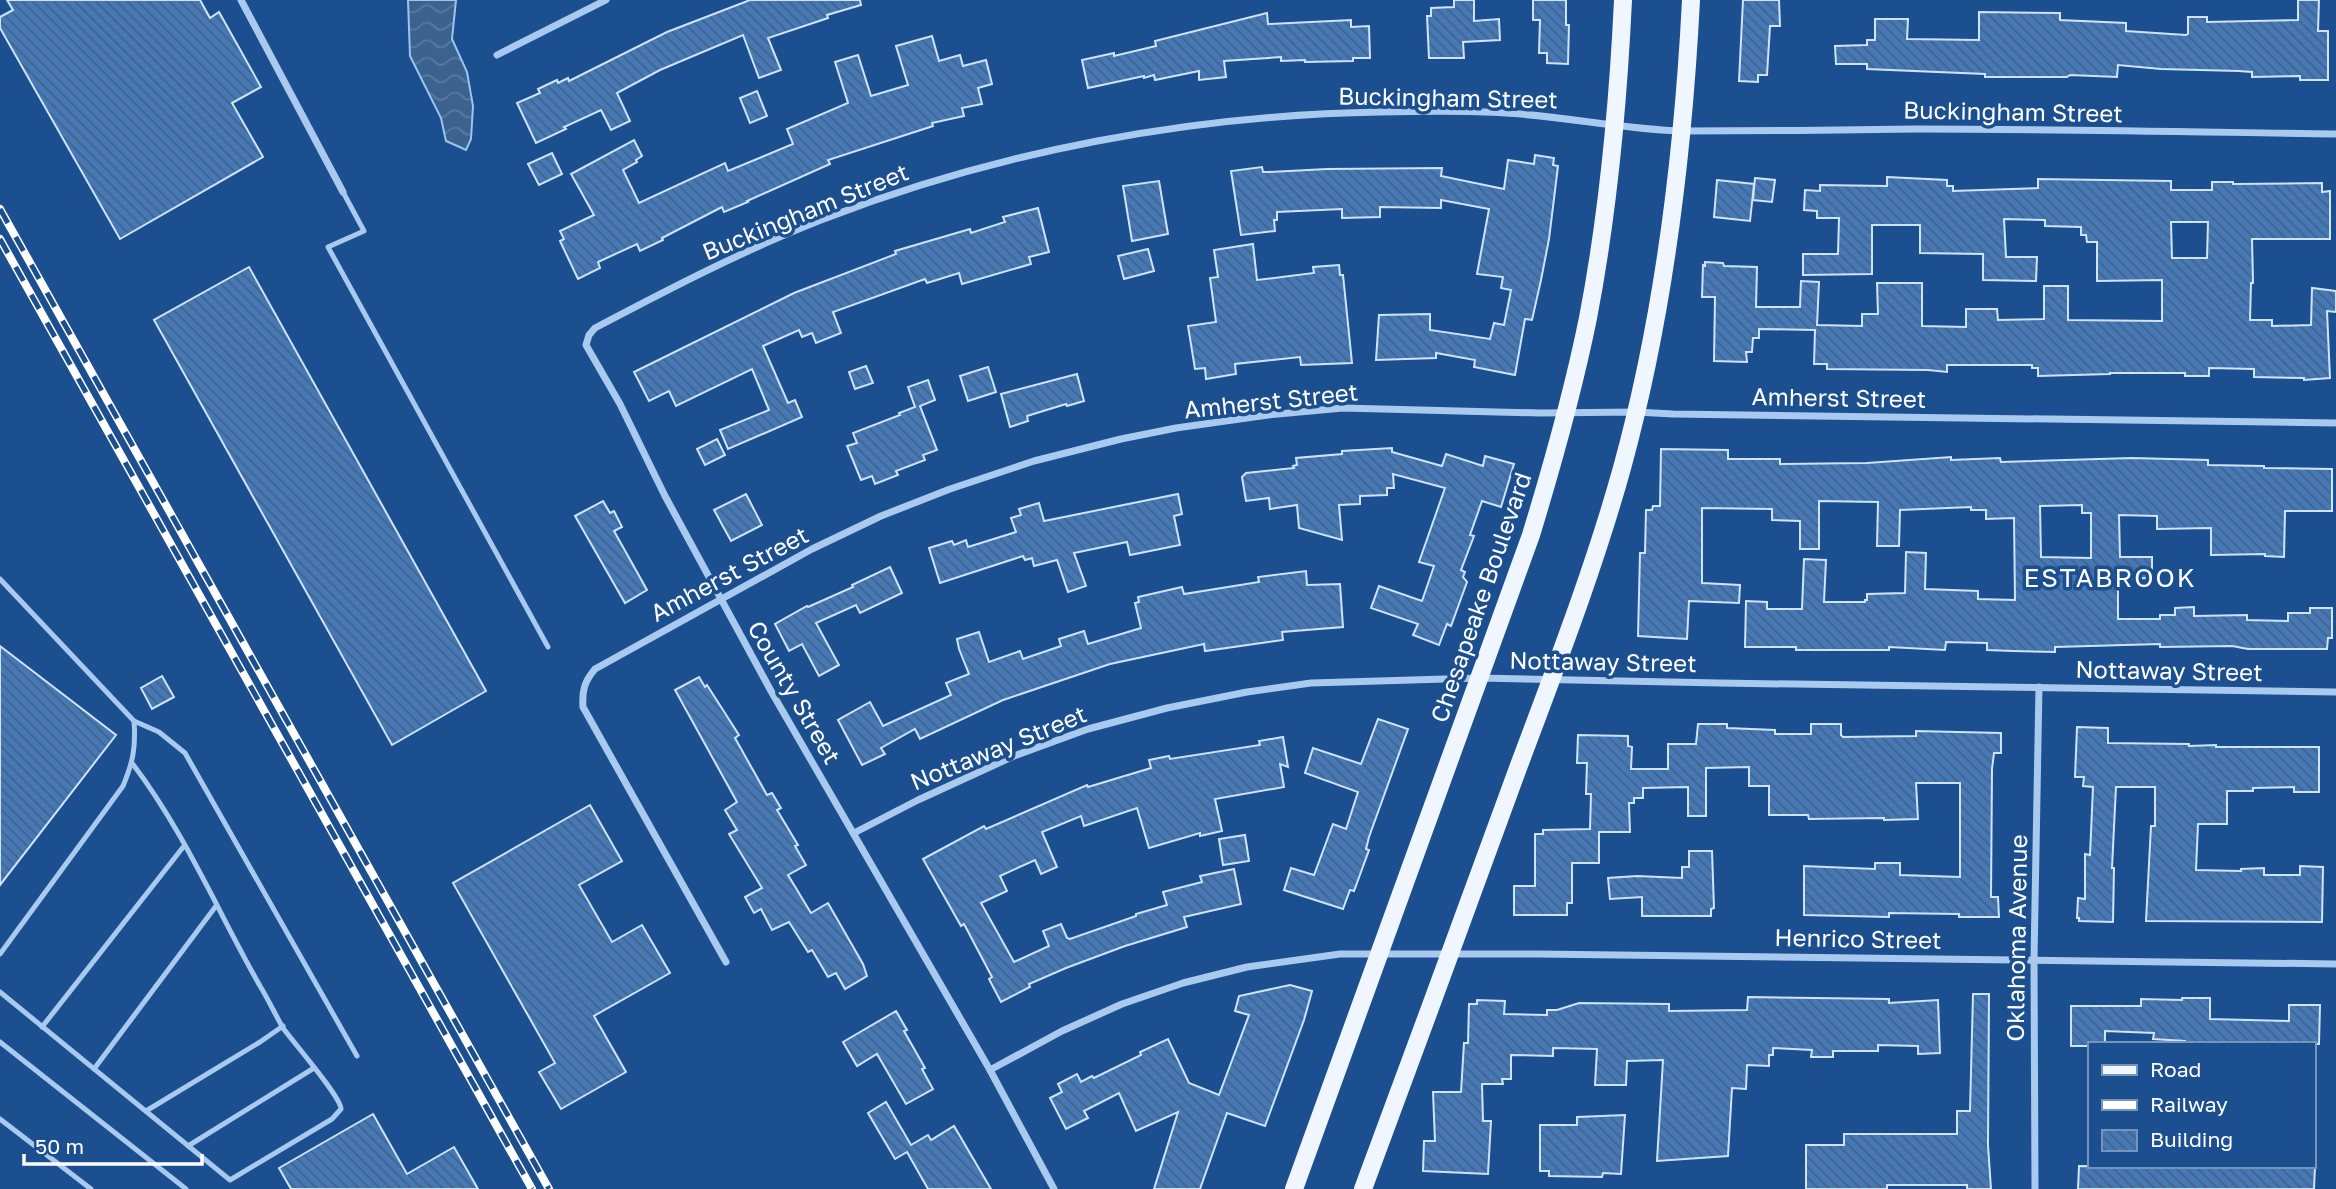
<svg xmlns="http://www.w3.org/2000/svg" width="2336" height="1189" viewBox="0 0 2336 1189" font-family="'Golos Text',sans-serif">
	<defs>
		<pattern id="water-waves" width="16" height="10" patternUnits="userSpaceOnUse" patternTransform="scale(1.75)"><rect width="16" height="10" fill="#3c6290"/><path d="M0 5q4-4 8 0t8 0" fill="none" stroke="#597aa1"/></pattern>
		<pattern id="building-back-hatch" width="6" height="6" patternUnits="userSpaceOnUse" patternTransform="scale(1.75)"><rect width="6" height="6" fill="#4478b7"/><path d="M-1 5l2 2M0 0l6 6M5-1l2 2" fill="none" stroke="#486282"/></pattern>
	</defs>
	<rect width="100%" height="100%" fill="#1b4f8f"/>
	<polygon fill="url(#water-waves)" stroke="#9cc4f0" stroke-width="2" points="408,0 456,0 452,39 467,72 473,106 471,139 466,150 446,141 441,118 410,56"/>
	<g fill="url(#building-back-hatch)" stroke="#cfe3fa" stroke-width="2" fill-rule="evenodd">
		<polygon points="7,0 200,0 210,18 219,12 261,87 232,103 263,157 120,239 0,28 0,17 13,10"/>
		<polygon points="750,0 860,0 861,5 827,15 828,18 768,38 781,70 759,78 743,35 660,70 617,93 630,121 611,130 601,110 564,127 566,129 536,143 517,103 540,93 538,89 557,80 558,83 568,78 569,81 667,32"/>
		<polygon points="1454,0 1474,0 1474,21 1499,19 1500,40 1463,42 1464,58 1429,58 1427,16 1431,16 1431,8 1454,7"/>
		<polygon points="1533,0 1566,0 1566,25 1569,25 1568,64 1547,63 1547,53 1539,53 1540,20 1533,20"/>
		<polygon points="1743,0 1779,0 1780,26 1770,26 1767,75 1758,75 1758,82 1739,81"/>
		<polygon points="2298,0 2319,0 2318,31 2328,31 2328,80 2300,80 2300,76 2252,77 2252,72 2239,71 2161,69 2118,65 2117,77 2070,75 2067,77 1985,77 1985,74 1867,69 1867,64 1836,64 1835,46 1867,45 1867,40 1875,40 1875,19 1908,19 1907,39 1979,40 1979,12 2060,13 2060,20 2126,23 2126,31 2186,35 2188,34 2188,17 2207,17 2207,22 2298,20"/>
		<polygon points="1267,13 1268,24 1351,20 1351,27 1369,26 1370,58 1353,58 1353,61 1305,62 1305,60 1281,61 1281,57 1224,61 1226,77 1199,80 1199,71 1155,80 1154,75 1144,78 1144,76 1088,88 1082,60 1114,53 1114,56 1156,46 1155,41"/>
		<polygon points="932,36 939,61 960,55 963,66 986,60 992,84 978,88 982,104 962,108 964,116 932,123 933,126 828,160 830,164 747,201 748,202 724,212 722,207 662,238 663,240 640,251 637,244 598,262 600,268 578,279 560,241 564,239 560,231 594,215 571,174 634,140 642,156 636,160 637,162 623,170 639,203 725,163 728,171 793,144 787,129 848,103 835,62 858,55 871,96 908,85 896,46"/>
		<polygon points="757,91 767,116 750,123 740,98"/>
		<polygon points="552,153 562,174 539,185 528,164"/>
		<polygon points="1535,155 1554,158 1553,165 1558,166 1549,239 1541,280 1532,320 1525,319 1515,375 1474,367 1475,360 1436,353 1436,358 1376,360 1379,315 1430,314 1430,330 1490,339 1494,323 1504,325 1511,290 1501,288 1503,277 1477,274 1489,209 1441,200 1441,208 1380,207 1380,217 1342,218 1342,209 1277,212 1277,220 1274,220 1275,231 1241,235 1231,171 1262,167 1263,172 1268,172 1327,169 1442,168 1441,176 1504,189 1508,160 1534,164"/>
		<path d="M1887,177L1947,180V186H1953V191L2038,188V179L2171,181V190H2212V182H2233V184L2322,183V192L2330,191V239H2252L2253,283H2251L2250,320H2272V326L2311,325L2312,288L2336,291V312L2327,311L2330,378L2304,380V378L2254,377V369L2209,368V376H2185V373H2110V374L2038,376V368H2032V365H1947V372L1928,370L1827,369V364H1814L1815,330L1759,329V338H1753L1752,352H1746L1747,362L1714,361L1715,297H1702L1703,265L1705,266V262L1723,263L1724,266L1757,267L1756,307H1800L1801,281L1819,282L1817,325L1862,326V314H1878L1877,283H1922V326L1966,327V309H1997L1998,320L2044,319V286H2068V320L2162,321V280L2097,281V242H2087L2086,235H2081V227L2045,226V220L2004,219L2006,257H2037L2036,281L1983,280V254L1920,253V225H1872V274L1803,275V254H1838L1839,218H1817V211L1804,210L1805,190L1820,191V185L1887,186ZM2171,222H2208L2207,258H2172Z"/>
		<polygon points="1755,178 1775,180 1772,202 1753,200"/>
		<polygon points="1717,180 1754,184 1750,221 1714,217"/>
		<polygon points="1159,181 1168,234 1132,241 1123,186"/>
		<polygon points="1038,208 1049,252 1029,257 1031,264 962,284 959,273 927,283 925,279 833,312 841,333 816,343 812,333 802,337 799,330 763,346 788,403 795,400 802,417 728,449 720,430 769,410 752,369 676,406 669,391 649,401 634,372 794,293 896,254 895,251 970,229 971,233 1005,222 1003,217"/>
		<polygon points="1253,244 1257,280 1314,273 1313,267 1339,265 1340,275 1343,275 1352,363 1301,365 1300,357 1235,364 1236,374 1206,379 1205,368 1195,369 1188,326 1216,322 1210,278 1218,277 1214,250"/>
		<polygon points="1148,249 1154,271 1124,279 1118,256"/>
		<polygon points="249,267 486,691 392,745 154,320"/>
		<polygon points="866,366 873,383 855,389 849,372"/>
		<polygon points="988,367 996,392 968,401 960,376"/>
		<polygon points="1077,374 1084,401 1067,406 1066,404 1027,416 1028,421 1010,427 1001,394"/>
		<polygon points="928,380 935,400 920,406 937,450 923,455 925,460 896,471 898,475 875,484 872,476 861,480 847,446 857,443 853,433 900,415 899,413 915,407 908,387"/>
		<polygon points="717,439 725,455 705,465 697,449"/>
		<polygon points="1392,448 1392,452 1442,466 1446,454 1483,466 1485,456 1514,464 1501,507 1482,501 1470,535 1474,536 1461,570 1465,572 1463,577 1467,582 1451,626 1447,624 1439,645 1413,635 1418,624 1371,608 1379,586 1422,601 1434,566 1419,562 1445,488 1393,474 1394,488 1387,488 1387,495 1360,496 1360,504 1339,505 1342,540 1299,528 1297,505 1270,509 1269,498 1246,501 1242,477 1246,473 1294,468 1293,466 1297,465 1296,458 1342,454 1342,451"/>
		<path d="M1661,449L1728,450V459H1780V464L1867,463L1951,457V460L2000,458L2001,462L2132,458L2208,460V465L2264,466V468L2332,469V511H2285L2284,557L2265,556V554L2211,555V528L2157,529V516L2119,515L2120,557H2152V578L2118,579V619H2160V615H2175V608L2194,607V616L2247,615V620L2288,621V613H2310V608H2332V638H2328L2327,649H2248L2232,646L2160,647V644L2055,647V652L2013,651L1987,650V643L1946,642L1945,650L1889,647V650H1796V647H1745L1746,601L1767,602V609H1802L1804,559L1826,560L1824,602H1865V600H1867V594L1905,593L1906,552L1926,553L1925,589L1978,591V599L2015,600L2014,518L1986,519V510H1971V507L1900,510L1899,546H1877L1878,502L1819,501V549H1800V521L1772,520V509L1702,508V583L1740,585L1739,603L1689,601L1687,639L1638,636L1640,553H1645L1646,510H1652L1653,506H1660ZM2082,505V513H2091V558L2041,557L2040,506Z"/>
		<polygon points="746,494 762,525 731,541 714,510"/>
		<polygon points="1178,494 1182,514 1174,516 1180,545 1130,555 1127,542 1074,553 1086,586 1068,592 1057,560 1034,566 1032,558 1025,560 1023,556 940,583 929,548 952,541 954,545 966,540 968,547 1016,532 1011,518 1021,515 1019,509 1039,503 1044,521"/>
		<polygon points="603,501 610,513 614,511 622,527 614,531 647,590 625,603 575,516"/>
		<polygon points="890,567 902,593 860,613 856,605 816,623 839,665 819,676 802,644 789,651 775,624 807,606 808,607 853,587 852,585"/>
		<polygon points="1306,571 1307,585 1340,584 1343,627 1282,632 1283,640 1205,651 1204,644 1110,664 1003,700 920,739 915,729 881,748 885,754 862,765 838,720 870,702 883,726 951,695 946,683 969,674 959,649 957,639 979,632 989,662 1020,651 1023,659 1061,646 1059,639 1084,631 1088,644 1141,628 1135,603 1139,602 1138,597 1182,587 1184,594 1259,582 1258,577"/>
		<polygon points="0,646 116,735 0,885"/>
		<polygon points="162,676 174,697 152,709 141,688"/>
		<polygon points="699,677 705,687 707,685 739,735 735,738 767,795 772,793 781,808 777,810 798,845 795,846 806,865 788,875 811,913 828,903 863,964 867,976 845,989 836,973 828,977 812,950 808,952 789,922 772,930 761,909 754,913 745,897 762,888 729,834 737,830 725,810 737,802 675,690"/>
		<polygon points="1378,719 1408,729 1369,837 1366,849 1369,850 1354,891 1350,890 1343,909 1284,890 1291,868 1314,875 1333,824 1346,829 1358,792 1305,773 1313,748 1361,764"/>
		<polygon points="1698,724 1727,724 1727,728 1775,730 1775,734 1811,734 1811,724 1841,724 1841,735 1843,737 1916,736 1916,731 2001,733 2001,753 1994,753 1992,769 1991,897 1998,897 1999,917 1959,917 1959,914 1889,913 1889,917 1804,915 1804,866 1875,869 1875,863 1900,863 1900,875 1960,877 1960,783 1916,783 1918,819 1884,820 1884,818 1809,819 1808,815 1769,815 1769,786 1749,786 1749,767 1706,768 1706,816 1688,816 1688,787 1643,788 1643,798 1634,798 1634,803 1629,803 1630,832 1599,832 1599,863 1572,863 1572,903 1567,903 1567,915 1514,915 1514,886 1535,886 1535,834 1543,834 1543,830 1590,829 1591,794 1586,794 1587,763 1577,763 1578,735 1628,736 1628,746 1632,747 1631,769 1668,769 1668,744 1696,744"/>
		<polygon points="2077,727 2108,728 2108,743 2189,744 2189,746 2216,745 2216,747 2319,747 2319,792 2294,792 2294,787 2253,788 2253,791 2227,791 2227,824 2198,824 2196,870 2241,871 2241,869 2264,868 2264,875 2300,875 2300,866 2323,867 2322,922 2146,921 2151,826 2155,826 2155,787 2116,787 2112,868 2114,868 2113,922 2079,921 2079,918 2077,918 2078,898 2085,899 2085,854 2090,855 2093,787 2083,786 2084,777 2075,777"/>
		<polygon points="1283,737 1288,767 1280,764 1284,787 1215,799 1222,831 1200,836 1200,833 1149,848 1137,808 1084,826 1081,816 1042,832 1057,867 1041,874 1035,860 1000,876 1007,891 981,903 1014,962 1049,946 1043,931 1061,924 1067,938 1070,939 1136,916 1136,914 1167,905 1163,892 1202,882 1200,876 1234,869 1241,904 1184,917 1187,927 1125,946 1066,968 1029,984 1030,987 1001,1002 989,979 992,977 964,924 961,926 923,859 984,826 986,829 1087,785 1088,787 1151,768 1149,760 1169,756 1170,759 1260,745 1259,741"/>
		<polygon points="590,805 622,861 579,885 612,942 642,925 670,973 594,1016 626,1072 561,1109 539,1072 555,1063 453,883"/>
		<polygon points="1245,835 1249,861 1223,865 1219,839"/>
		<polygon points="1689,851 1712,851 1714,908 1711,909 1711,916 1642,916 1642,897 1610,899 1608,878 1637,876 1682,878 1682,867 1689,867"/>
		<polygon points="1290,985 1312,991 1304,1020 1265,1126 1227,1113 1200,1189 1154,1189 1178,1112 1136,1131 1119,1093 1084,1111 1088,1118 1066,1129 1050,1098 1062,1092 1058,1084 1077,1074 1081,1082 1092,1076 1094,1078 1141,1055 1140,1052 1168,1039 1189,1083 1219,1095 1249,1015 1235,1011 1239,996"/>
		<polygon points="1973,994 1989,994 1988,1145 1991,1189 1967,1189 1967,1185 1887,1185 1887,1189 1806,1189 1806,1145 1844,1145 1844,1134 1957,1134 1957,1111 1970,1111"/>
		<polygon points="1748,997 1889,999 1889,1003 1938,1000 1940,1053 1918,1054 1918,1046 1878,1045 1878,1051 1833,1051 1833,1057 1811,1057 1812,1050 1773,1048 1773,1055 1769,1055 1769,1066 1747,1065 1746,1089 1732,1088 1728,1156 1657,1161 1663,1060 1627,1061 1626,1085 1595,1085 1597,1049 1553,1048 1553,1056 1511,1055 1511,1079 1502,1079 1503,1084 1482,1084 1483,1121 1491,1121 1488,1174 1423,1171 1424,1141 1435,1141 1433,1092 1461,1092 1464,1043 1468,1043 1469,1004 1477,1004 1477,1000 1505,1001 1504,1014 1547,1015 1547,1010 1557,1010 1579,1003 1669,1004 1669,1011 1747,1010"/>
		<polygon points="2182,998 2210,998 2210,1019 2289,1021 2289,1005 2320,1005 2319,1044 2185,1044 2185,1041 2153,1039 2154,1033 2105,1031 2105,1044 2089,1044 2089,1046 2071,1046 2071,1006 2141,1006 2141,999 2182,1000"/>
		<polygon points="896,1011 907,1030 904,1031 925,1068 922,1069 933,1089 906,1104 877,1054 857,1066 843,1042"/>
		<polygon points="886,1102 911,1145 928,1135 931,1140 954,1126 991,1189 928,1189 907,1152 895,1159 868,1113"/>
		<polygon points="373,1114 407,1174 454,1147 478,1189 291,1189 279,1168"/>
		<polygon points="1625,1115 1621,1174 1603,1173 1602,1177 1549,1176 1549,1171 1540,1171 1540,1125 1577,1125 1577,1117"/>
		<polygon points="2079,1166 2278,1168 2278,1166 2315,1166 2314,1189 2078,1189"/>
	</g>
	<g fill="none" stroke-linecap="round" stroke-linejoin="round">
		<g stroke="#a9c9ee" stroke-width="5">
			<polyline points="343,192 364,231 328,247 548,647"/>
			<path d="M0,579L134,721C136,747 133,762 123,786L0,954"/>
			<polyline points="134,721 159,732 185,753 357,1056"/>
			<path d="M0,992L230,1180L332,1119L341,1109C341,1097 294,1043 283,1028C275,1014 268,999 260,986C218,912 184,831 132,763"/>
			<polyline points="42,1027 184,846"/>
			<polyline points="0,1042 186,1189"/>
			<polyline points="94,1069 216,906"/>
			<polyline points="146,1111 260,1042 283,1026"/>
			<polyline points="0,1119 91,1189"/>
			<polyline points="188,1146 314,1068"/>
		</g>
		<g stroke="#a9c9ee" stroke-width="7">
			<polyline points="241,0 343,192"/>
			<polyline points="497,55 606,0"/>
			<polyline points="854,833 918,800 1014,756 1088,729 1167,708 1247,692 1311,683 1479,678 1720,683 2336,692"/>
			<path d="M726,962L583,707C582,691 584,682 595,669L812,549L881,516L950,489L1034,461L1121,439L1176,428L1268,415L1343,408L1540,413L1636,412L1673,414L2336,423"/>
			<polyline points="990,1070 1062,1031 1122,1004 1183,983 1247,967 1340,954 1537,954 2336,964"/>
			<path d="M1054,1189L990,1070L771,691L665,496L620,404L586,345L589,335L595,328C669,289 744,250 821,220C999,151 1190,115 1380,112C1422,111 1464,110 1505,113C1565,116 1624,130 1683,131C1761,131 1838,130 1916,129C2056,129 2196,132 2336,134"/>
			<polyline points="2035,1189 2034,959 2039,687"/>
		</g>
		<g stroke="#f0f6ff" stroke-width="18">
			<path d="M1294,1189L1531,535C1553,463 1573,392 1588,318C1608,214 1618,106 1623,0"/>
			<path d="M1363,1189C1415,1049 1467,908 1518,768C1555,669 1594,569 1622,468C1664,315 1683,158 1691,0"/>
		</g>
		<g stroke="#fff" stroke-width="8">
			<g id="rail">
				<polyline points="0,209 549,1189"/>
				<polyline points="0,239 532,1189"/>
			</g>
		</g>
		<use href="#rail" stroke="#1b4f8f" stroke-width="5" stroke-dasharray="16" stroke-linecap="butt"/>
	</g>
	<g text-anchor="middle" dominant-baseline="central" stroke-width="7" stroke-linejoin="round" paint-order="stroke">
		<g font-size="24" fill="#fff" stroke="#1b4f8f">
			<text transform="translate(1448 97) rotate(1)">Buckingham Street</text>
			<text transform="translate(2013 111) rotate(1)">Buckingham Street</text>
			<text transform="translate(805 211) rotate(-22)">Buckingham Street</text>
			<text transform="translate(1839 397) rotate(1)">Amherst Street</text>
			<text transform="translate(1271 400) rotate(-6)">Amherst Street</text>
			<text transform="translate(729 573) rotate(-28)">Amherst Street</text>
			<text transform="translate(1480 597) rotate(-71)">Chesapeake Boulevard</text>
			<text transform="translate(1603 661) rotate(1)">Nottaway Street</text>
			<text transform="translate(2169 670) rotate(1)">Nottaway Street</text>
			<text transform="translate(795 692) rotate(60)">County Street</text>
			<text transform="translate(998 747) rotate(-22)">Nottaway Street</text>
			<text transform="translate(1858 938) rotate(1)">Henrico Street</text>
			<text transform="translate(2016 938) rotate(-89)">Oklahoma Avenue</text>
		</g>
		<g font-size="26" letter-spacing="2" fill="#fff" stroke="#1b4f8f">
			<text x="2110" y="577">ESTABROOK</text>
		</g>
	</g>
	<rect x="2088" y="1042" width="228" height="126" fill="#1b4f8f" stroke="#7695bc" stroke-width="2"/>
	<rect x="2102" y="1065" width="35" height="10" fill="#f0f6ff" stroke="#7695bc" stroke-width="2"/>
	<text x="2150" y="1077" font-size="21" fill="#ffffff">Road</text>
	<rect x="2102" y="1100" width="35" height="10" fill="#ffffff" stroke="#7695bc" stroke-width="2"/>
	<text x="2150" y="1112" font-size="21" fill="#ffffff">Railway</text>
	<rect x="2102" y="1130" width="35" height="21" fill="url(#building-back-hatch)" stroke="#7695bc" stroke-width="2"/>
	<text x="2150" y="1147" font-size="21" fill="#ffffff">Building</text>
	<path d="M24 1154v10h178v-10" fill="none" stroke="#ffffff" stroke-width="3.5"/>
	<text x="35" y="1154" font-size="21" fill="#ffffff" stroke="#1b4f8f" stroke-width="5" paint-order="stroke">50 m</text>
</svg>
